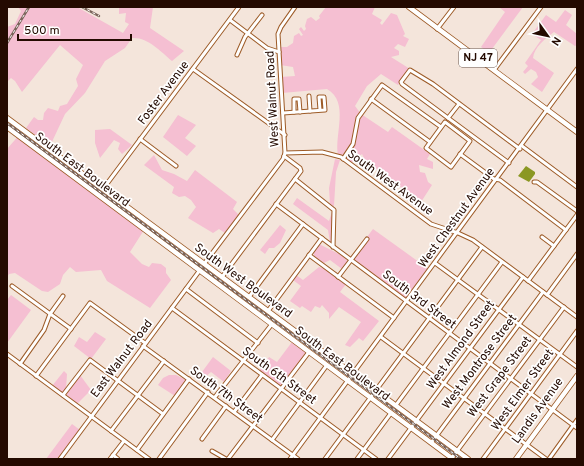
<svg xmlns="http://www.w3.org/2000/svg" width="584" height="466" viewBox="0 0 584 466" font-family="Overpass,sans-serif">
	<rect width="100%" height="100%" fill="#f4e5db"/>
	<g fill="#f5bfd2">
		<path d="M18,7H77L123,33L129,24L125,22L126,13L119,14V7H153L150,28L184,51L172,61C160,51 148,37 132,38L125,48L105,61L85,93L65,114L50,146L26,128L34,117L38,120H43L44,113L48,108L58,111L60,106L67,104L78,86L76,79L83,65L60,45L22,92L15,81L11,78L7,82V27L15,24L21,11Z"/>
		<path d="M326,7H375L372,14L382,20L380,23L382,25L391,13L397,15L405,34L403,36L409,39L405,47L398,44L394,48L399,51V55L391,57L410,69L398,85L381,74L367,86L355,106L361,114L388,132L392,127L430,154L427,159L433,162V169L419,165L420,172L425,173L428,182L432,185L421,202L365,160L362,154L350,164L338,155C334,135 350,102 327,89L282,93L281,77L295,76L293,67L280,65L279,47H287L293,43L294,36L299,33L301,36L303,35L299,29L301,27L304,31L306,29L305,26L307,19L311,17L316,21L320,18L319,16Z"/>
		<polygon points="499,7 523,7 489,53 481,47 505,12"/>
		<path d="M565,10L572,15L566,25L577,34V45L575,46L554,32C546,38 534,47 533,58L554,73L542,92L531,84L538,77L536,72L531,69L525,74L523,72L528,66L525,63L541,40L532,34L546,15L556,22Z"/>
		<polygon points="178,115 196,125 185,138 196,146 187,156 163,137"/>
		<polygon points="110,129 132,145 122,154 118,149 120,143 114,140 100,158 95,143 95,130"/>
		<polygon points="21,133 48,153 46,158 144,230 130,252 142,264 149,267 152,263 161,264 166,268 166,273 171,280 150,308 107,281 101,270 76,272 70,267 63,275 60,284 48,292 42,291 15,273 9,274 7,277 7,149"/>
		<polygon points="154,155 162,170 174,174 187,181 195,170 237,202 233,209 239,215 225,233 219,229 213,233 188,218 196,207 191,200 185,196 179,197 172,193 174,187 144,165"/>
		<polygon points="335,159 340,160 336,172 334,206 330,205 329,188"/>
		<polygon points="297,198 329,221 332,212 334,213 333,244 330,242 328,230 293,204"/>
		<polygon points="280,225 286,230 280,243 274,248 269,248 265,254 260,250"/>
		<polygon points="373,229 430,270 407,302 350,260"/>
		<polygon points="319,244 343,256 348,262 342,269 330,260 324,263 314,256 314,252"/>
		<polygon points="322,265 329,272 346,284 340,292 379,321 363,341 359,338 350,347 345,345 361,322 339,307 329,319 329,313 322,305 320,308 315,306 311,312 302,306 300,308 290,301 301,286 293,280 296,275 303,280 319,267 322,268"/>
		<polygon points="11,295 31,310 7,343 7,300"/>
		<polygon points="95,332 106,339 91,359 74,346 79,337 87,342"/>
		<polygon points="292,342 307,353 281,388 259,371 269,357 277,362"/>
		<polygon points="213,357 231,371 224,382 211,372 203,379 199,376"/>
		<polygon points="64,371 67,374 66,389 62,393 52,386"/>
		<polygon points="80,375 91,390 77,404 66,395"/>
		<polygon points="169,375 176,375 186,380 175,396 158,385 163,378"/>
		<polygon points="72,424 80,430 58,459 46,459"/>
	</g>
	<polygon fill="#8b9723" points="526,166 535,172 535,174 529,182 518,176"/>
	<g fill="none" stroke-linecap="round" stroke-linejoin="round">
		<g stroke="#9d5b27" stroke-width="5">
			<g id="minor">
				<polyline points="230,20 267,48 279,52"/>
				<polyline points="437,29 454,7"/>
				<polyline points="237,55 245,37 262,15"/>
				<polyline points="193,69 285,135"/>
				<polyline points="494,70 541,7"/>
				<polyline points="309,96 310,111"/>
				<polyline points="371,99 430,142"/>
				<polyline points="294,112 294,99 299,99 300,112"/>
				<polyline points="283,113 325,110 324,97 319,97 320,110"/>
				<polyline points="448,118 459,104"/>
				<polygon points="445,122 470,141 451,167 426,148"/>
				<polyline points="140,139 176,166"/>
				<polyline points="522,146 577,187"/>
				<polyline points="285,153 322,152 341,157 431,224 458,233 473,240 577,317"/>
				<polyline points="460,154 494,179 500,180 566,230"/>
				<polyline points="343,159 353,144 358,118 382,85 441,127"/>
				<polyline points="509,163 402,84 401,82 410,70 433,84 520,149"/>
				<polyline points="295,179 334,210 333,247"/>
				<polyline points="534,182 537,182 577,211"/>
				<polyline points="103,189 239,7"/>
				<polyline points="276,204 577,428"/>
				<polyline points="542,237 554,246"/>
				<polyline points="309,255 394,318"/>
				<polyline points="435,263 577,367"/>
				<polyline points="204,264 283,159 285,153 278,34 281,27 295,7"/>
				<polyline points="222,277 301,171 300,168 284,156"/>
				<polyline points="338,277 367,239"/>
				<polyline points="528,281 577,215"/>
				<polyline points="12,286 71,329"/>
				<polyline points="186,289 258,343"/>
				<polyline points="547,295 577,254"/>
				<polyline points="249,297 303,224"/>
				<polyline points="172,308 376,459"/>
				<polyline points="268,311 322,238"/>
				<polyline points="381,337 546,459"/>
				<polyline points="143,346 298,459"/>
				<polyline points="7,354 149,459"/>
				<polyline points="20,364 44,330 50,314 63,296"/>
				<polyline points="36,376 90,303 145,343"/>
				<polyline points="63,395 90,360 163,414"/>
				<polyline points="215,397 272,324"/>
				<polyline points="396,405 502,262"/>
				<polyline points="234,412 262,375"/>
				<polyline points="111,431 164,361"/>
				<polyline points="202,439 226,406"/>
				<polyline points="272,440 327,365"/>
				<polyline points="431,443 543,292"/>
				<polyline points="137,450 189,379"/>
				<polyline points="212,451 226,459"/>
				<polyline points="113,455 118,459"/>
				<polyline points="60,459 200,270"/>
				<polyline points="110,459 124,441"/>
				<polyline points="159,459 208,392"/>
				<polyline points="228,459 309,352"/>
				<polyline points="290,459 577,69"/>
				<polyline points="325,459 482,247"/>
				<polyline points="357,459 391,413"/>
				<polyline points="388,459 523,277"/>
				<polyline points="451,459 564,307"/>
				<polyline points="483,459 577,331"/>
				<polyline points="549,459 577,420"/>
			</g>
		</g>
		<g stroke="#9d5b27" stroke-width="6">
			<g id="major">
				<polyline points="409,7 577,132"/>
				<polyline points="7,118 468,459"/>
				<polyline points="7,127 453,459"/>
				<polyline points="516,459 577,376"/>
			</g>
		</g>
		<use href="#minor" stroke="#fff" stroke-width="3"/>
		<use href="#major" stroke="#fff" stroke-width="4.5"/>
		<g stroke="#796359" stroke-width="2.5">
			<g id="rail">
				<polyline points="82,7 99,16"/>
				<polyline points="7,43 29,7"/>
				<polyline points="7,123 461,459"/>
			</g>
		</g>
		<use href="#rail" stroke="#fff" stroke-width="1" stroke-dasharray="3" stroke-linecap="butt"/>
	</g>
	<g text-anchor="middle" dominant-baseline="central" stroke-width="3.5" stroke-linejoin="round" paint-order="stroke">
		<rect fill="#fff" stroke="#66544c" stroke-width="1" x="459" y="49" width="38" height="18" rx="3"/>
		<g font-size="11" font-weight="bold" fill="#240a00">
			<text x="478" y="58">NJ 47</text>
		</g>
		<g font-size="12" fill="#240a00" stroke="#fff">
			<text transform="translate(164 93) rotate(-53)">Foster Avenue</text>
			<text transform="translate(273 99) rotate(-93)">West Walnut Road</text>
			<text transform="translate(82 170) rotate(37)">South East Boulevard</text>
			<text transform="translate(390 183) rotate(36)">South West Avenue</text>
			<text transform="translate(457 218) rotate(-54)">West Chestnut Avenue</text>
			<text transform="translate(243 281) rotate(36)">South West Boulevard</text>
			<text transform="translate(419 300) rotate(37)">South 3rd Street</text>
			<text transform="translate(461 345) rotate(-54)">West Almond Street</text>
			<text transform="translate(122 359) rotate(-53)">East Walnut Road</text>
			<text transform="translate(480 362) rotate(-53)">West Montrose Street</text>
			<text transform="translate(342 364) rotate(37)">South East Boulevard</text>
			<text transform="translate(279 376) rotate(36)">South 6th Street</text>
			<text transform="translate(500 377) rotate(-53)">West Grape Street</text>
			<text transform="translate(523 390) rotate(-54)">West Elmer Street</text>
			<text transform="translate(226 395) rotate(36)">South 7th Street</text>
			<text transform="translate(538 411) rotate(-54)">Landis Avenue</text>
		</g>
	</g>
	<rect width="584" height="466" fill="none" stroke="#240a00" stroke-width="16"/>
	<g transform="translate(548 36) rotate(123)" stroke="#ffffff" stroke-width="3" paint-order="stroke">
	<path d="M0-3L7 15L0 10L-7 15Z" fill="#240a00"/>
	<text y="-6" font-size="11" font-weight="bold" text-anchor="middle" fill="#240a00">N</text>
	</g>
	<path d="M18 34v6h113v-6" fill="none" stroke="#240a00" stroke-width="2"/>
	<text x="24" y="34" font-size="12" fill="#240a00" stroke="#ffffff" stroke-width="3" paint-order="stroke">500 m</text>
</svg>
